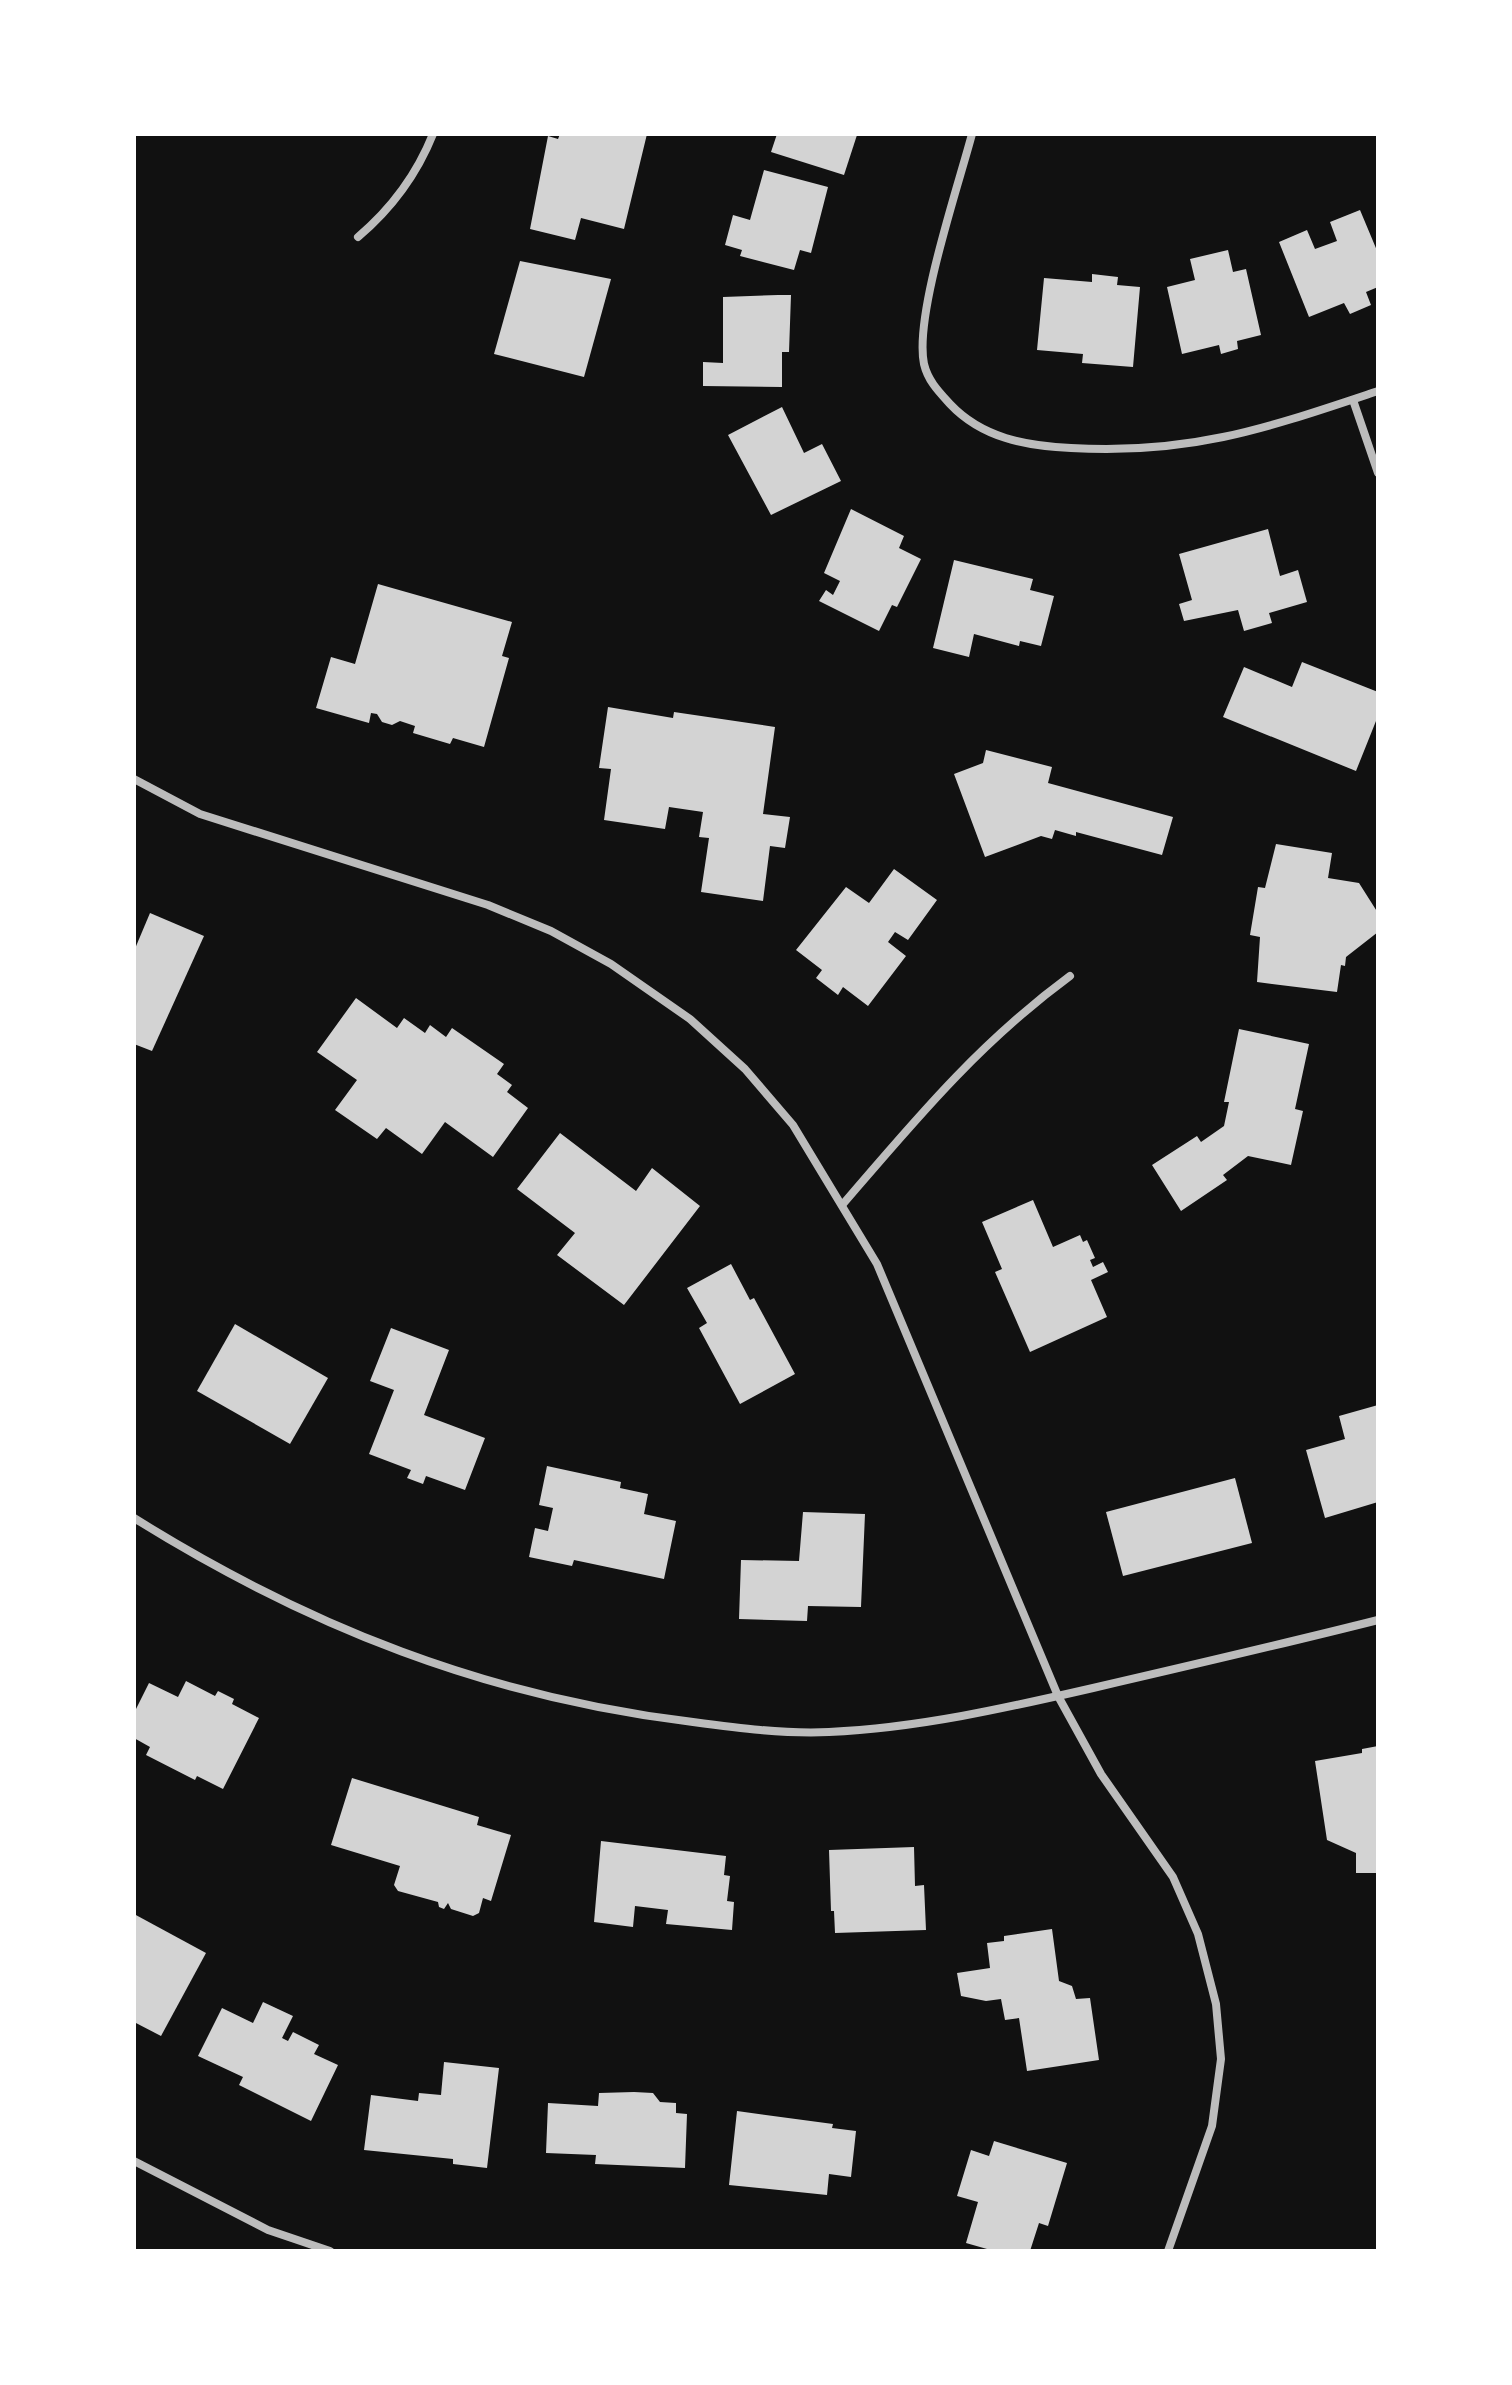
<svg xmlns="http://www.w3.org/2000/svg" width="1512" height="2385" viewBox="0 0 1512 2385" font-family="'Alegreya Sans',sans-serif">
	<rect width="100%" height="100%" fill="#111"/>
	<g fill="#d3d3d3">
		<polygon points="560,134 647,134 624,229 581,218 575,240 530,229 548,136 558,139"/>
		<polygon points="777,134 854,134 857,135 844,175 771,152"/>
		<polygon points="764,170 828,187 811,253 800,250 794,270 740,256 742,250 725,245 733,215 750,220"/>
		<polygon points="1360,210 1378,253 1378,287 1366,292 1371,305 1350,314 1344,303 1309,317 1279,242 1307,230 1315,249 1337,241 1330,222"/>
		<polygon points="1228,250 1233,272 1246,269 1261,335 1237,341 1238,349 1221,354 1219,345 1182,354 1167,287 1195,280 1190,259"/>
		<polygon points="520,261 611,279 584,377 494,354"/>
		<polygon points="1092,274 1118,277 1117,285 1140,287 1133,367 1082,363 1083,354 1037,350 1044,278 1092,282"/>
		<polygon points="778,295 791,295 789,352 782,352 782,387 703,386 703,362 723,363 723,297"/>
		<polygon points="782,407 804,453 822,444 841,481 771,515 728,435"/>
		<polygon points="851,509 904,536 899,548 921,559 897,607 892,605 879,631 819,601 826,590 833,595 840,581 824,573"/>
		<polygon points="1268,529 1280,576 1298,570 1307,602 1269,613 1272,623 1244,631 1238,610 1184,621 1179,604 1192,600 1179,554"/>
		<polygon points="954,560 1033,579 1030,590 1054,596 1041,646 1020,641 1019,646 974,634 969,657 933,648"/>
		<polygon points="378,584 512,622 502,656 509,658 484,747 453,738 450,744 413,733 415,726 400,721 392,725 382,722 377,714 371,713 369,723 316,708 331,657 355,664"/>
		<polygon points="1302,662 1378,692 1378,716 1356,771 1223,717 1244,667 1292,687"/>
		<polygon points="608,707 673,718 674,712 775,727 763,814 790,817 785,848 770,846 763,901 701,892 709,838 699,837 703,812 669,807 665,829 604,820 611,769 599,768"/>
		<polygon points="986,750 1052,767 1048,783 1173,817 1162,855 1076,832 1076,836 1055,830 1052,839 1041,836 985,857 954,774 983,763"/>
		<polygon points="1276,844 1332,853 1328,878 1359,883 1378,913 1378,932 1346,957 1345,966 1341,965 1337,992 1257,982 1260,937 1250,935 1258,887 1265,888"/>
		<polygon points="894,869 937,900 908,940 895,932 888,942 906,956 868,1006 843,987 838,995 816,978 822,970 796,950 846,887 869,903"/>
		<polygon points="150,913 204,936 152,1051 134,1044 134,951"/>
		<polygon points="356,998 397,1028 404,1018 425,1033 430,1025 446,1037 452,1028 504,1064 497,1074 512,1085 507,1092 528,1108 493,1157 445,1122 422,1154 386,1128 377,1139 335,1110 357,1080 317,1052"/>
		<polygon points="1239,1029 1309,1044 1295,1109 1303,1111 1291,1165 1248,1156 1223,1175 1227,1180 1181,1211 1152,1165 1197,1136 1201,1142 1224,1126 1229,1102 1224,1102"/>
		<polygon points="560,1133 636,1191 652,1168 700,1206 624,1305 557,1255 575,1233 517,1189"/>
		<polygon points="1033,1200 1053,1247 1080,1235 1083,1242 1087,1240 1095,1258 1090,1260 1093,1267 1103,1262 1108,1272 1091,1280 1107,1317 1030,1352 995,1272 1002,1269 982,1222"/>
		<polygon points="731,1264 750,1300 754,1298 795,1374 740,1404 699,1328 707,1323 687,1288"/>
		<polygon points="235,1324 328,1378 290,1444 197,1391"/>
		<polygon points="391,1328 449,1350 424,1415 485,1438 465,1490 426,1476 423,1484 407,1478 411,1470 369,1454 394,1390 370,1381"/>
		<polygon points="1378,1405 1378,1502 1325,1518 1306,1450 1345,1439 1339,1416"/>
		<polygon points="547,1466 621,1482 620,1488 648,1494 644,1514 676,1521 664,1579 574,1560 572,1566 529,1557 535,1528 548,1531 553,1508 539,1505"/>
		<polygon points="1235,1478 1252,1543 1123,1576 1106,1512"/>
		<polygon points="803,1512 865,1514 861,1607 808,1606 807,1621 739,1619 741,1560 799,1561"/>
		<polygon points="186,1681 215,1696 218,1691 234,1699 232,1704 259,1718 223,1789 197,1776 195,1780 146,1755 150,1747 134,1738 134,1713 149,1683 178,1697"/>
		<polygon points="1378,1746 1378,1873 1356,1873 1356,1853 1327,1840 1315,1761 1362,1753 1362,1749"/>
		<polygon points="352,1778 479,1817 477,1825 511,1835 491,1901 483,1898 479,1913 473,1916 451,1909 448,1903 444,1909 439,1907 438,1902 398,1891 394,1885 400,1866 331,1845"/>
		<polygon points="601,1841 726,1856 724,1875 730,1876 727,1901 734,1902 732,1930 666,1924 668,1910 635,1906 633,1927 594,1922"/>
		<polygon points="914,1847 915,1886 924,1885 926,1930 835,1933 834,1911 831,1911 829,1850"/>
		<polygon points="134,1914 206,1953 161,2036 134,2022"/>
		<polygon points="1052,1929 1059,1981 1072,1986 1076,1999 1090,1998 1099,2060 1027,2071 1019,2018 1005,2020 1001,1999 986,2001 961,1996 957,1973 990,1968 987,1943 1004,1941 1004,1936"/>
		<polygon points="263,2002 293,2016 282,2038 288,2041 293,2032 319,2045 314,2054 338,2065 311,2121 239,2085 243,2077 198,2056 222,2008 253,2023"/>
		<polygon points="444,2062 499,2068 487,2168 453,2164 453,2159 364,2150 371,2095 418,2101 419,2093 441,2095"/>
		<polygon points="634,2092 653,2093 660,2102 676,2103 676,2113 687,2114 685,2168 595,2164 596,2155 546,2153 548,2103 598,2106 599,2093"/>
		<polygon points="737,2111 833,2124 832,2128 856,2131 851,2177 829,2174 827,2195 729,2185"/>
		<polygon points="994,2141 1067,2163 1048,2226 1039,2223 1030,2251 994,2251 966,2243 978,2202 957,2196 971,2150 989,2156"/>
	</g>
	<g fill="none" stroke-linecap="round" stroke-linejoin="round">
		<g stroke="#bcbcbc" stroke-width="8">
			<path d="M972,134C958,187 914,316 924,364C928,381 939,392 950,404C982,438 1026,446 1071,448C1191,455 1267,428 1378,391"/>
			<path d="M358,237C391,209 417,174 433,134"/>
			<polyline points="1353,400 1378,473"/>
			<polyline points="134,779 200,814 488,905 551,931 611,964 690,1019 745,1069 793,1125 877,1264 1058,1696 1101,1774 1173,1877 1198,1934 1216,2004 1221,2059 1212,2126 1168,2251"/>
			<path d="M843,1204C916,1119 979,1043 1070,976"/>
			<path d="M134,1518C309,1627 486,1697 693,1722C738,1728 783,1734 829,1732C918,1728 1006,1708 1093,1688C1188,1666 1283,1644 1378,1620"/>
			<polyline points="134,2161 268,2230 330,2251"/>
		</g>
	</g>
	<rect width="1512" height="2385" fill="none" stroke="#ffffff" stroke-width="272"/>
</svg>
